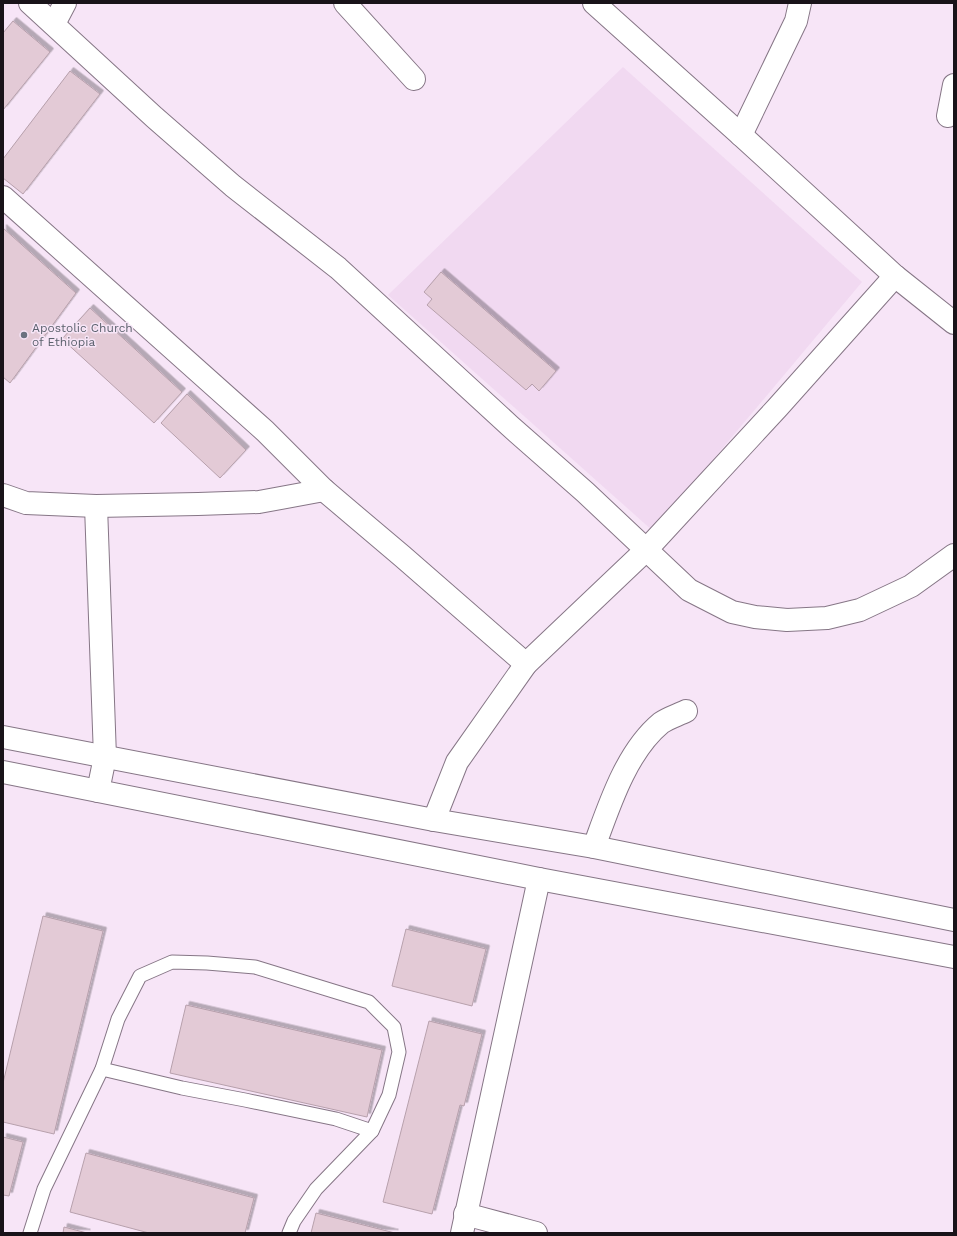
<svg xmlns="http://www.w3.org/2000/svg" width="957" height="1236" viewBox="0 0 957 1236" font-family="'Work Sans',sans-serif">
	<defs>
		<filter id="shadow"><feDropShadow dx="3.5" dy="-3.5" stdDeviation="0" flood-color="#0004"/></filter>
	</defs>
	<rect width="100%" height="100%" fill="#f7e5f7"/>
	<polygon fill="#f1d9f1" points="623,67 862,282 653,531 388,295"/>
	<g fill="#e3cad6" stroke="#b7a0ac" filter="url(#shadow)">
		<polygon points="13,21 50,52 3,110 3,33"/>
		<polygon points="70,71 100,94 23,194 3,178 3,159"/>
		<polygon points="3,228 76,293 10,383 3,377"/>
		<polygon points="441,272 556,371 539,391 532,384 526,390 427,305 432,299 424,292"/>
		<polygon points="90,308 182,392 154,423 62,339"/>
		<polygon points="187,394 246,450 220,478 161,423"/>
		<polygon points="43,916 103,931 54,1134 3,1122 3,1083"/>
		<polygon points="406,929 486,949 472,1006 392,986"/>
		<polygon points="186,1005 382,1050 367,1117 170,1073"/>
		<polygon points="429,1021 482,1034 464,1106 460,1105 432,1214 383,1202"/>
		<polygon points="3,1137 23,1142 9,1196 3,1195"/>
		<polygon points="86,1153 254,1198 245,1233 149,1233 70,1212"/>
		<polygon points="316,1213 395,1233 311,1233"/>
		<polygon points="64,1227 87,1233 63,1233"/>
	</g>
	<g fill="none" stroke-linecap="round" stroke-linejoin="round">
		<g stroke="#867686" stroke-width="15">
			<g id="service">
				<polyline points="102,1069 182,1088 245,1100 336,1119 372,1131"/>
				<polyline points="30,1233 44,1189 102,1069 118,1019 140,976 172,962 207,963 255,967 369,1002 394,1027 399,1052 389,1095 372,1131 316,1189 294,1221 289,1233"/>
			</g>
		</g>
		<g stroke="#867686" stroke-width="24">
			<g id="minor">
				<polyline points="30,3 154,117 233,186 338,268 510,426 585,492 689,590 732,612 755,617 787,620 827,618 860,610 911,586 954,555"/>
				<polyline points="345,3 414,79"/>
				<polyline points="594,3 741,135 895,276 954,323"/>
				<polyline points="54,24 65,3"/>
				<polyline points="948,116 954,85"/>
				<polyline points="741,135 796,21 800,3"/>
				<polyline points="3,197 265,431 324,490 402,556 526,664"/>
				<polyline points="3,495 26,503 96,506 198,504 259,502 324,490"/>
				<polyline points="96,506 105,757 98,791"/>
				<polyline points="3,737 434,820 594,847 954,920"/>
				<polyline points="3,772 539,879 954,957"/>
				<polyline points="434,820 457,762 526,664 646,550 778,407 895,276"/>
				<path d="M594,847C609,806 626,752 661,723C668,718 678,715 686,711"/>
				<polyline points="465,1214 536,1233"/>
				<polyline points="462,1233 539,879"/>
			</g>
		</g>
		<use href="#service" stroke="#fff" stroke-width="13"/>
		<use href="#minor" stroke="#fff" stroke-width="22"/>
	</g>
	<circle fill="#6b7280" stroke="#f7e5f7" stroke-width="1.5" cx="24" cy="335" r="4"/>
	<g text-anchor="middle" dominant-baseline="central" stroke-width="3" stroke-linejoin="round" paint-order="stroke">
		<g font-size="12" fill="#5b616d" stroke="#f7e5f7" text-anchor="start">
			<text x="32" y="328">Apostolic Church<tspan x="32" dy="14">of Ethiopia</tspan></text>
		</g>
	</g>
	<rect width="957" height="1236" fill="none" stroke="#191319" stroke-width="8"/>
</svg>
